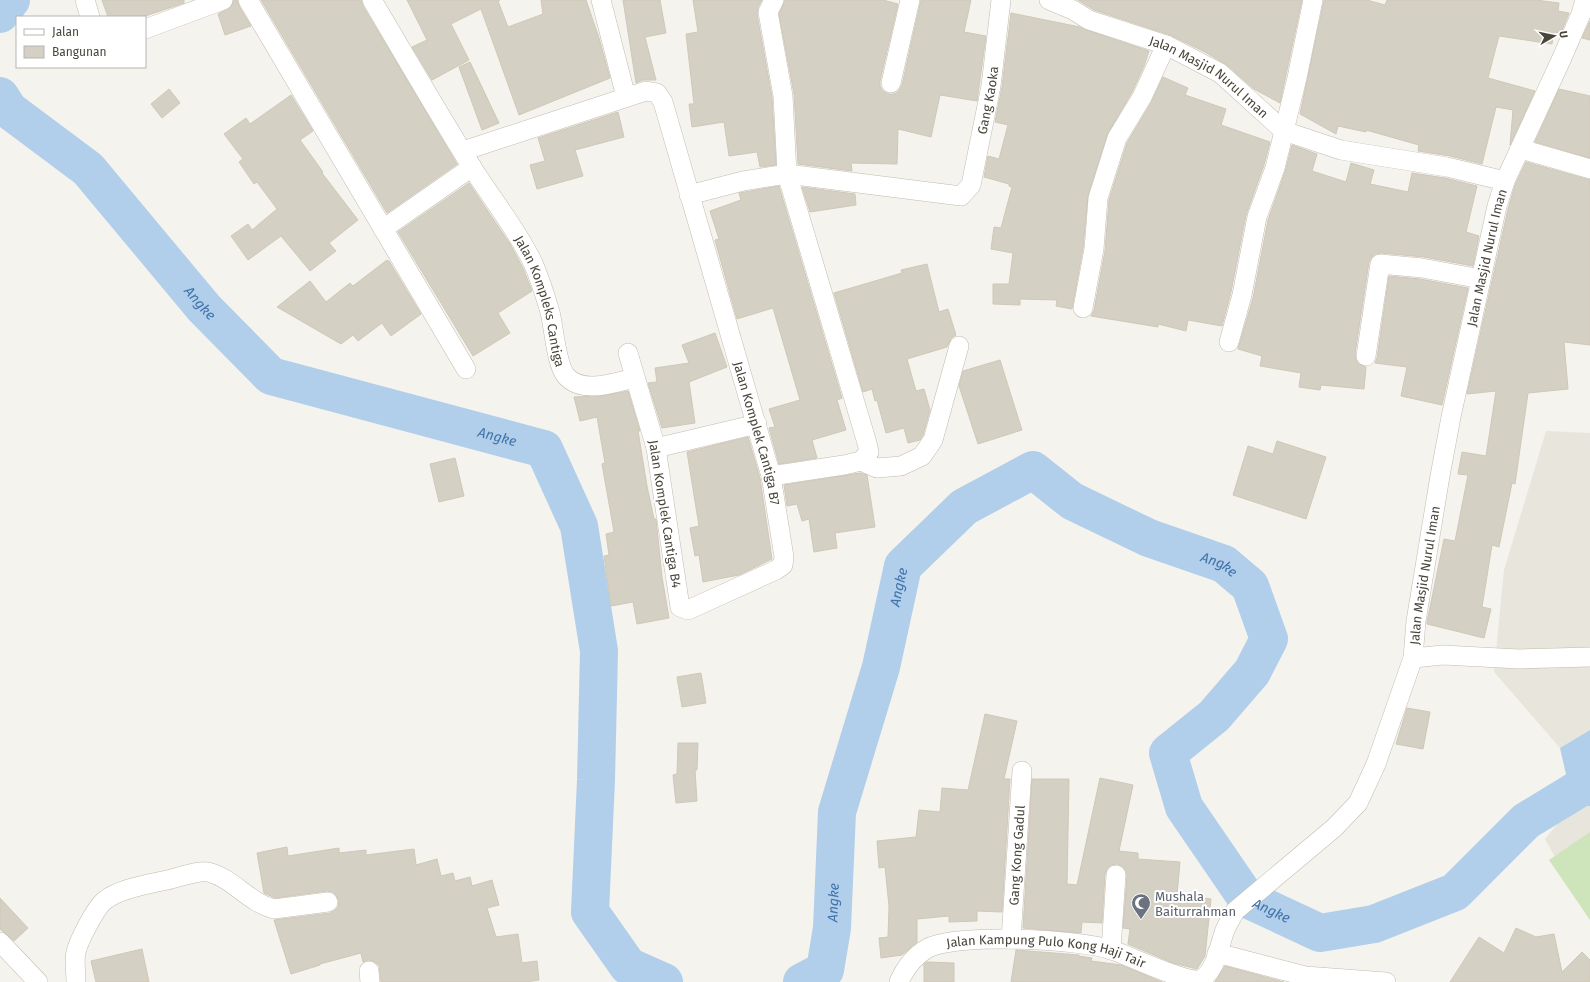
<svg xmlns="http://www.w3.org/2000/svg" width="1590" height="982" viewBox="0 0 1590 982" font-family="'Fira Sans',sans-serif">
	<rect width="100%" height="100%" fill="#f5f3ed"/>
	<g fill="#e8e5dc">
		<polygon points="1546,431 1590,433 1590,730 1560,748 1494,672 1504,570"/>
		<polygon points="1573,805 1590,806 1590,920 1545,839"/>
	</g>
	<polygon fill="#cee4bb" points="1590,832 1590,920 1549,860"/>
	<polygon fill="#b1ceea" points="1590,730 1590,806 1573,805 1560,748"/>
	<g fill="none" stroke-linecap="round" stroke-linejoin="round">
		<g stroke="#b1ceea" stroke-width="38">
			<polyline points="0,14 11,0"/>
			<path id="s1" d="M0,96L9,110L88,169L204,308L271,376L544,449L579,526L599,651L596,780L590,912L628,966L664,982"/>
			<path id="s2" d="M802,982L825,970L832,928L837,812L881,667L903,566L964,507L1033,470L1072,501L1149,538L1224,564L1250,586L1269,639L1252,672L1214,716L1168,753L1184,807L1247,899L1320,933L1374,924L1455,892L1526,821L1590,782"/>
		</g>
	</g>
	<g fill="#d5d0c4" stroke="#d0c8b7">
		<polygon points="102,0 184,0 184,3 142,17 108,17"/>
		<polygon points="234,0 237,0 239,6 251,26 225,35 218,14 231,7"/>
		<polygon points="261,0 361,0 363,6 457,164 387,213"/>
		<polygon points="407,0 500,0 498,1 508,27 543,14 541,0 586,0 599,38 610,78 519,115 481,9 451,24 469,60 432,80 412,47 427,40"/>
		<polygon points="623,0 660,0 666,33 645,37 656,80 643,80 636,83"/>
		<polygon points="693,0 762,0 758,7 757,14 772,97 776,165 760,167 757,152 729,156 724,122 692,127 689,104 694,104 686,34 698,32"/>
		<polygon points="785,0 883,0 898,4 880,81 880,86 883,91 889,94 894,94 899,91 902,85 921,0 971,0 964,32 986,36 977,101 940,95 931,137 898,129 897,164 851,163 852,171 798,164 794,94 779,14"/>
		<polygon points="1078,0 1302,0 1280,103 1254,89 1227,65 1205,52 1170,35 1094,10"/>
		<polygon points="1324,0 1367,0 1385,5 1387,0 1536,0 1559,3 1558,11 1569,13 1561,33 1554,32 1552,44 1499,36 1488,78 1535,91 1510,145 1513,110 1496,107 1482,164 1450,156 1418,151 1419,145 1366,130 1366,132 1338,126 1336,134 1300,114"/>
		<polygon points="1011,13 1080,27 1086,30 1149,51 1144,66 1132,92 1107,135 1088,195 1083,248 1072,309 1056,306 1057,300 1020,299 1020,305 993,304 993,284 1009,284 1013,253 991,249 994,227 1001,228 1012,187 1009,186 1009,184 984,177 988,156 999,159 1008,125 995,122 1002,87"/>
		<polygon points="1590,21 1590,40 1582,38"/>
		<polygon points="470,62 499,123 482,130 459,67"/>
		<polygon points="1163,77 1188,88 1185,95 1226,109 1221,125 1270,142 1264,165 1246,215 1231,292 1222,326 1188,320 1186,331 1158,324 1158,327 1091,316 1094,310 1105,251 1109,200 1127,143 1151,103"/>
		<polygon points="169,89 180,103 162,118 151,104"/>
		<polygon points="1559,89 1590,96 1590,158 1535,142"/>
		<polygon points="291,95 313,131 300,140 323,172 322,173 358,220 329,243 336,251 310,271 281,236 248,260 231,236 248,224 252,230 277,209 257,182 254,184 239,162 243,159 224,134 246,118 250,124"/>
		<polygon points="618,112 624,137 575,150 583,176 537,189 530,165 545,161 538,138"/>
		<polygon points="1292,145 1317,154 1312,171 1346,182 1351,163 1374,170 1370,184 1408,192 1412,173 1445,178 1477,186 1466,232 1479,236 1473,266 1424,257 1381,253 1375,254 1371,258 1369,262 1355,354 1356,360 1359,364 1366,367 1364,389 1321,385 1320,390 1299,387 1301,373 1260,366 1262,356 1238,349 1253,298 1268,220 1285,172"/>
		<polygon points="1526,162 1590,180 1590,345 1564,342 1568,389 1528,393 1515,484 1512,483 1499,547 1492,545 1482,607 1491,609 1484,638 1427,624 1427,622 1444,539 1455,541 1468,475 1458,474 1462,452 1486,456 1496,391 1467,394 1508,209 1515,185"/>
		<polygon points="469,183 510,244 523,268 532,291 498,313 510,333 473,356 398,232"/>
		<polygon points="779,186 842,398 837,400 846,430 812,440 817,458 779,464 769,428 775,427 769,409 800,400 773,308 737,319 715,240 719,239 710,211 741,200 739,193"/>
		<polygon points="802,187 855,194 856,205 810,212"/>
		<polygon points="387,260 388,261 389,261 421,314 391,336 382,323 358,341 353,335 341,344 277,307 310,281 326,302 350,283 353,286"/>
		<polygon points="927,264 939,312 948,309 956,335 951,338 947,347 907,359 916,391 924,389 930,410 923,435 920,440 908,443 904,428 886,433 877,400 875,401 872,389 863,392 834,293 902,273 901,270"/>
		<polygon points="1389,276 1420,279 1468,288 1442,405 1401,396 1407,367 1375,363 1377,358"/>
		<polygon points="715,333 727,367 689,382 695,423 662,428 648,383 657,382 655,368 689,363 682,345"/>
		<polygon points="1000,360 1022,430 978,444 959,386 963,371"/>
		<polygon points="628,391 640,431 638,431 647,486 654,519 656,519 662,577 669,618 637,624 633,602 611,606 604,556 609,555 606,534 614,532 602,464 605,463 597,417 580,421 574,397 601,396"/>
		<polygon points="748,437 760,478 772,559 739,575 703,582 699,555 695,556 690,528 699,526 687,452"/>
		<polygon points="1277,441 1326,457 1306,519 1233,495 1248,446 1273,454"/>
		<polygon points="455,458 464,496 439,502 430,464"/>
		<polygon points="860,473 867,475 875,527 835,533 837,548 814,552 809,519 802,521 797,504 787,506 784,485"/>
		<polygon points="701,673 706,703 682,707 677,677"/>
		<polygon points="1407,708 1430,712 1423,749 1396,744"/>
		<polygon points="985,714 1017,721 1004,779 1010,779 1002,912 977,911 977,921 949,922 949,916 917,919 917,942 902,955 881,958 879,938 888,937 889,906 885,867 879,868 877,841 916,837 919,810 940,812 942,788 968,790"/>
		<polygon points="678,743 698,743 697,770 695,770 697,801 676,803 673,775 677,774"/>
		<polygon points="1100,778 1133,785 1119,851 1138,853 1138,859 1180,862 1177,895 1211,899 1205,956 1197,969 1173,963 1128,944 1130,929 1123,928 1127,875 1126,871 1122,866 1117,864 1111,865 1107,869 1105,874 1102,923 1082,922 1081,933 1023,928 1032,779 1069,779 1067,884 1077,885"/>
		<polygon points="287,847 288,856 339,848 339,853 366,850 366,855 414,849 416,865 437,859 441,876 453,873 455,881 470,877 472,886 492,880 499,905 487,908 496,937 518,934 522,963 537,961 539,980 526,982 381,982 379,965 373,961 368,960 363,962 361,953 320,964 320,965 291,974 274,920 330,913 334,911 338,907 339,901 336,895 333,892 327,891 275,898 264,893 257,853"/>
		<polygon points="0,898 28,928 14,941 0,929"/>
		<polygon points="1516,928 1536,937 1554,934 1562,972 1582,952 1590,960 1590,982 1450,982 1479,937 1504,953"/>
		<polygon points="142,949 149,982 96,982 91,961"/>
		<polygon points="1016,950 1079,955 1079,956 1092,958 1091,961 1121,965 1162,982 1011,982"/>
		<polygon points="927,962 954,963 954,982 924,982 924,964"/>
		<polygon points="1225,966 1284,982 1215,982"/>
	</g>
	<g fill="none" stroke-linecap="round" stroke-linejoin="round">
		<g stroke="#c0bcb0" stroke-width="20">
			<g id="street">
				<polyline points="85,0 90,17"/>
				<polyline points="248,0 466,369"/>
				<path id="s3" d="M372,0C405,56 438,113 473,169C493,200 517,230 533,263C540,279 545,295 550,312C554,328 556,364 566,376C583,395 615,382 635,378"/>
				<polyline points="601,0 626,97"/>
				<path id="s4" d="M1049,0L1073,10L1089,20L1166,45L1220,73L1284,131L1341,150L1447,167L1505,181"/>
				<polyline points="145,29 223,0"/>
				<polyline points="891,83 910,0"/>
				<polyline points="1521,149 1590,169"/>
				<path id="s5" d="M463,151L646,91L657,93L663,102L771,476L784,557L783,565L776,570L688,610L680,607L656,448L628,353"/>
				<polyline points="689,195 743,181 787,174 783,96 768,12 774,0"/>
				<polyline points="383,229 472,167"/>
				<polyline points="1083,308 1094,249 1098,198 1117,138 1142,97 1166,45"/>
				<polyline points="1229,342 1242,295 1257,217 1275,168 1297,78 1313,0"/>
				<polyline points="1366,356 1380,264 1422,268 1481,279"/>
				<polyline points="656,448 757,424"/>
				<polyline points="861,461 877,468 901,466 922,456 933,440 959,346"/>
				<path id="s6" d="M771,476L844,465L861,461L869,452L867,443L787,174L961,196L971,185L991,86L1001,0"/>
				<polyline points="1413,658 1443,655 1519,659 1590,657"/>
				<path id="s7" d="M1011,939L1022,771"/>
				<polyline points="0,942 38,982"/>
				<polyline points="1111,950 1116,875"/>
				<polyline points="1217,953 1305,976 1386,982"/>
				<polyline points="369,971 370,982"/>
				<path d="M76,982C76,973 74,960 76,952C79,940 95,909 104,901C118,889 149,884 167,880C177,878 199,870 208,872C233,878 249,903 274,909L328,902"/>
				<path id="s8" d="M899,982C905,968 914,956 928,948C957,933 1080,939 1112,950C1130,956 1183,982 1200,980C1216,972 1219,946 1225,930C1228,923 1232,917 1235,911L1334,828L1358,803L1376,764L1413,658L1416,621L1440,476L1451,417L1497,206L1505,181L1561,60L1581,14L1585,0"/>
			</g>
		</g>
		<use href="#street" stroke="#fff" stroke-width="19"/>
	</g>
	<defs>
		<g id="mosque-pin" transform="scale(1)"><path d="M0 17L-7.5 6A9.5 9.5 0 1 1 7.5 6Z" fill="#6b7280" stroke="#fff"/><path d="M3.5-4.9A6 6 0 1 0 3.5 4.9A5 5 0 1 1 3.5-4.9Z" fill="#fff"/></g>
	</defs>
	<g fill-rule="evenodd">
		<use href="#mosque-pin" x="1141" y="903"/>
	</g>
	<g text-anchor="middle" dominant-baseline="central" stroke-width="4" stroke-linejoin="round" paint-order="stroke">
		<g font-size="13" fill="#49453b" stroke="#fff">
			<text stroke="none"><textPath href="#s4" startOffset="179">Jalan Masjid Nurul Iman</textPath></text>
			<text stroke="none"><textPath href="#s6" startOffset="670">Gang Kaoka</textPath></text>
			<text stroke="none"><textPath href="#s8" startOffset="1130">Jalan Masjid Nurul Iman</textPath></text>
			<text stroke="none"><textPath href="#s3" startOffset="347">Jalan Kompleks Cantiga</textPath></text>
			<text stroke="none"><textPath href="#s5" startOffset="559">Jalan Komplek Cantiga B7</textPath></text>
			<text transform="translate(665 514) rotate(81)">Jalan Komplek Cantiga B4</text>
			<text stroke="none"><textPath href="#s8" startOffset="806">Jalan Masjid Nurul Iman</textPath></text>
			<text stroke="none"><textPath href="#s7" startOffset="84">Gang Kong Gadul</textPath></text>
			<text stroke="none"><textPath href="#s8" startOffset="166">Jalan Kampung Pulo Kong Haji Tair</textPath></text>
		</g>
		<g font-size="13" fill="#5b616d" stroke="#fff" text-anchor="start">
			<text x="1155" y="896">Mushala<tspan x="1155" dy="15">Baiturrahman</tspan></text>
		</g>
		<g font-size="14" font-style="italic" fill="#3f73aa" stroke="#fff">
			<text stroke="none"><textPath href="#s1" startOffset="290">Angke</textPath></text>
			<text stroke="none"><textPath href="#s1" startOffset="626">Angke</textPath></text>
			<text stroke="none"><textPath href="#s2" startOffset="813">Angke</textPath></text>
			<text stroke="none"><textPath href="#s2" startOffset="418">Angke</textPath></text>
			<text stroke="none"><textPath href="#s2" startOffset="94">Angke</textPath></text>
			<text stroke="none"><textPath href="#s2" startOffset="1257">Angke</textPath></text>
		</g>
	</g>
	<rect x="16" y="16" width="130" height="52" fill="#ffffff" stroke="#b6b5b1"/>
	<rect x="24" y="29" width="20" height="6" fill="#ffffff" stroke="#b6b5b1"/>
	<text x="52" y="36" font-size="12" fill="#49453b">Jalan</text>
	<rect x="24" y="46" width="20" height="12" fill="#d5d0c4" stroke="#b6b5b1"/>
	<text x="52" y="56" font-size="12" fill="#49453b">Bangunan</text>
	<g transform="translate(1554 36) rotate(81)" stroke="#ffffff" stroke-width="3" paint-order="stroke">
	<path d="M0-3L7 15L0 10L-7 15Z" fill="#49453b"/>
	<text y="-6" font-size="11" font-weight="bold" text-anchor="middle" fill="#49453b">U</text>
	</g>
</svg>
